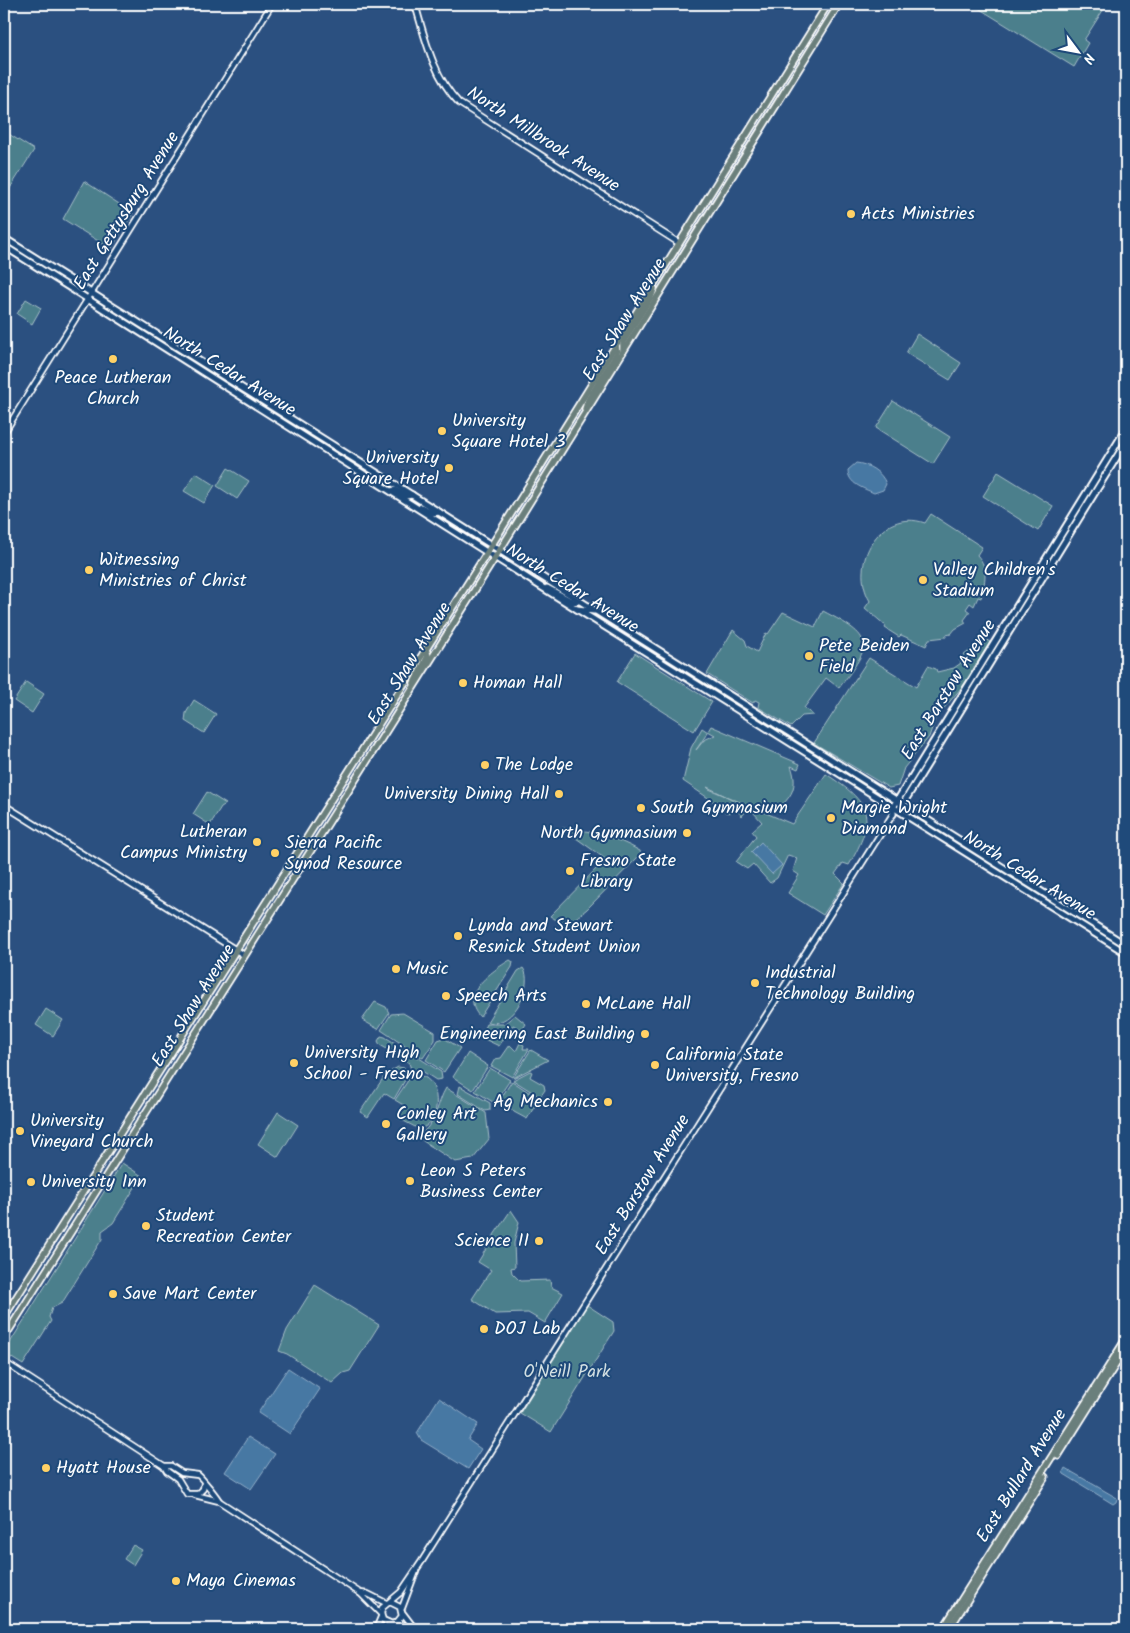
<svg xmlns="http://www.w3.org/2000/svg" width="1130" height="1633" viewBox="0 0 1130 1633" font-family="Kalam,sans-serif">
	<rect width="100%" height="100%" fill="#2b5080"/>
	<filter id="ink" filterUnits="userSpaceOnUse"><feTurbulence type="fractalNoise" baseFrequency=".02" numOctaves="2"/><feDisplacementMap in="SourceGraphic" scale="10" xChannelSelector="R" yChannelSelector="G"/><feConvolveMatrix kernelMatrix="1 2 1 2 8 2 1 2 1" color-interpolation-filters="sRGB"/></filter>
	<g filter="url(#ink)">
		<g fill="#4c7f8c" stroke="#a6bfc6">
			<polygon points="976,4 1107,4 1084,40 1088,43 1074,67 975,6"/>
			<polygon points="4,131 34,150 7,193 4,191"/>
			<polygon points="84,181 133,213 111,249 63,219"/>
			<polygon points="26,299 41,308 32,324 17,314"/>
			<polygon points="917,334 961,363 950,380 906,353"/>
			<polygon points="893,401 950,437 933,464 876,428"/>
			<polygon points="228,468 249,481 237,499 217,486"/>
			<polygon points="998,472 1053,506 1038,531 983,496"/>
			<polygon points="196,473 215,485 204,503 184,491"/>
			<path d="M931,514L982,547L977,555C989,568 985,581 981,598L978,597L974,606L970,603L966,609L970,612L964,620L966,623L955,629L951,634L946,635V637L929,639L926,646L901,635L899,637L885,628L886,626L865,608L870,601C848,564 880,507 925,523Z"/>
			<path d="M823,611C875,638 873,643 839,688L826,678L804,708L813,715L802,716L791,727L758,707L759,702L755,700L753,703L707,674L733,630L745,640L747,646L757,652L766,633L768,634L783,612L815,627Z"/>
			<polygon points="985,639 990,642 967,681 935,719 929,737 904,768 898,786 889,788 814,743 869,658 916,687 928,666 936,669 937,672 954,668 961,663 959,659"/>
			<polygon points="635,653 712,702 694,731 617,682"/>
			<polygon points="26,682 44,694 32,713 14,701"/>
			<polygon points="194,700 216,714 204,733 185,721 186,713"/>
			<path d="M711,726L800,764L798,769L791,766C795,777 796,787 789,797C771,825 730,797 707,787L709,789L792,824L826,774C871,803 877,817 849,865L843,863L835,874L844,883L823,915L788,893L799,875L793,871L797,858L788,855L777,878L770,883L753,864L747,869L736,862L756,836L752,831L762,822L753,812L747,810L742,816L735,808L730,813L725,812L730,804L727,802L717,804L683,781L691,748L702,728L708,732L696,750L704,740L715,735L708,731Z"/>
			<polygon points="207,792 226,804 221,807 210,825 193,814"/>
			<path d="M562,828C590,830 616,837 640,851L641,854L587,909L566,926L550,916L603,862L604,858Z"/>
			<path d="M510,960L513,962L512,967L480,1017C458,994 492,971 510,960Z"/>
			<path d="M523,968C534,981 516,1029 487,1022L518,971Z"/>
			<polygon points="375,1002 386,1007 389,1013 378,1029 362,1020"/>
			<polygon points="46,1009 63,1020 53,1036 36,1025"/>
			<polygon points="403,1013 435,1032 435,1040 423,1058 381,1030 391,1014"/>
			<polygon points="515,1015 526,1024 522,1030 513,1025 499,1046 480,1037 486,1024 504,1024"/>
			<polygon points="381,1036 385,1037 395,1043 396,1050 392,1052 380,1045 378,1041"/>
			<polygon points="444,1038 460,1048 444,1072 426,1060 438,1040"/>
			<polygon points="520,1043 524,1045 523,1049 529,1049 512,1077 491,1066 495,1059 501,1058 510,1045 516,1051"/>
			<polygon points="400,1049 405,1049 441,1072 442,1079 436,1080 422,1071 412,1072 409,1063 399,1056"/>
			<polygon points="531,1050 548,1060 513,1078 530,1051"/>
			<polygon points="468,1053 488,1066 473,1090 453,1077"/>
			<polygon points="398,1067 404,1068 408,1075 394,1099 384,1093 368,1117 360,1112 386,1074"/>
			<polygon points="490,1068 510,1080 496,1101 493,1102 475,1091"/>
			<polygon points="530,1071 532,1072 530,1077 544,1085 545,1090 540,1097 513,1080"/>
			<path d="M414,1075C443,1073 443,1125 419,1129L398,1118L405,1106L395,1100L409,1079Z"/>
			<polygon points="512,1081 539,1099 527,1119 514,1112 501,1098"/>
			<polygon points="460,1086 490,1103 490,1110 485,1111 458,1094"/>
			<path d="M446,1088L486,1113L489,1139L473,1159L455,1162L423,1141L422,1133C437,1121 437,1103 446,1088Z"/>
			<polygon points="278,1112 298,1125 278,1157 258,1144"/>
			<polygon points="122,1163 142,1176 113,1223 102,1231 102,1239 62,1303 52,1308 49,1317 51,1321 23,1365 7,1355 9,1351 6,1349"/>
			<polygon points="511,1210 519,1222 514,1243 515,1267 511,1268 512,1273 520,1281 550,1280 551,1287 563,1293 545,1323 528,1313 495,1314 472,1299 491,1270 478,1262 489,1244 494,1241 494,1235"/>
			<polygon points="315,1285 379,1325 350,1371 343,1373 332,1383 287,1354 279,1351 287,1330"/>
			<polygon points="587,1305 613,1322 614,1331 551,1432 520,1413"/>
			<polygon points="133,1545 142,1550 133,1565 124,1559"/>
		</g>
		<g fill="#4778a3" stroke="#91aec8">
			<path d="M856,463C868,464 882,472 886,484L883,490L874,493C863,488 848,484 848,470Z"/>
			<polygon points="761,842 782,865 772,874 751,852"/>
			<polygon points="288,1368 320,1389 290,1434 258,1413"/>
			<polygon points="439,1398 478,1424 468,1440 481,1449 468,1469 421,1440 417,1433"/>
			<polygon points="248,1437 275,1454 251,1489 225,1472"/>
			<polygon points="1065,1468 1117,1498 1116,1502 1113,1504 1064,1474 1063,1472"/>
		</g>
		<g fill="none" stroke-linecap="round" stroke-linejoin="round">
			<g stroke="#fff" stroke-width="8">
				<g id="tertiary">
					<path d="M415,4C425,38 433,76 459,103L679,243"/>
					<polyline points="4,433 272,4"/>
					<polyline points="4,805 244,955"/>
					<path d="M4,1362L164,1466H171L182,1473L198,1475C201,1477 218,1498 219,1501L360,1593L381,1614"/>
					<polyline points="164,1466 167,1471 178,1479 187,1494 198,1494 203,1489 204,1483"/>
					<polyline points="195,1495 219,1501"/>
					<polyline points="360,1593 368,1594 386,1603"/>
					<polyline points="402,1608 416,1571"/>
					<polyline points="402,1612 415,1629"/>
					<polyline points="395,1623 416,1629"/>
					<polyline points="392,1624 383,1620 381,1614 382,1608 401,1592 422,1561 893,814"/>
					<polyline points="376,1629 381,1617"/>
					<polyline points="384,1629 398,1621 402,1616 400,1607 390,1602"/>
				</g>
			</g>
			<g stroke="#fff" stroke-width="9">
				<g id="secondary">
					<polyline points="4,238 1126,945"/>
					<polyline points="4,246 540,586 1126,953"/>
					<polyline points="391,491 395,490 406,496 412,495"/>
					<polyline points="421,507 433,513 439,512"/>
					<polyline points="547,588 573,602 578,601"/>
					<polyline points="577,609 594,611"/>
					<polyline points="901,807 1126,442"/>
					<polyline points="893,814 893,807 897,801 1126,429"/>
				</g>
			</g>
			<g stroke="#fff" stroke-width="9">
				<g id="primary">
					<polyline points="623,350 623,342 651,297 654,289"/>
					<polyline points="585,409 588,400 617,353 616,345"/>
					<polyline points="414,683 428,656 426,649"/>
					<polyline points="4,1317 483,559 828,4"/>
					<polyline points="4,1338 503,545 839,4"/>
					<polyline points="1058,1456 1126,1348"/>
					<polyline points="943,1629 1126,1339"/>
					<polyline points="949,1629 1045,1477"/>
				</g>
			</g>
			<use href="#tertiary" stroke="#1f4a7a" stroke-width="4.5"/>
			<use href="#secondary" stroke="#1f4a7a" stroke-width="5"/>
			<use href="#primary" stroke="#6b7f7c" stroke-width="5.5"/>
		</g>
	</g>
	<g fill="#ffd166" stroke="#1f4a7a" stroke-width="2">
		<circle cx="851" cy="214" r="5"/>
		<circle cx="113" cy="359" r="5"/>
		<circle cx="442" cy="431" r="5"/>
		<circle cx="449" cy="468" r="5"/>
		<circle cx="89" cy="570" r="5"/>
		<circle cx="923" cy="580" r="5"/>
		<circle cx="809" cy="656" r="5"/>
		<circle cx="463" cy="683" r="5"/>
		<circle cx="485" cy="765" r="5"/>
		<circle cx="559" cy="794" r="5"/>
		<circle cx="641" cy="808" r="5"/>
		<circle cx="831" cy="818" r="5"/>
		<circle cx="687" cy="833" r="5"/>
		<circle cx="257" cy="842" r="5"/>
		<circle cx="275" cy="853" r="5"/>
		<circle cx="570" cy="871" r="5"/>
		<circle cx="458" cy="936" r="5"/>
		<circle cx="396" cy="969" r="5"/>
		<circle cx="755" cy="983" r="5"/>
		<circle cx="446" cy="996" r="5"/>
		<circle cx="586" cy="1004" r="5"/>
		<circle cx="645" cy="1034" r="5"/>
		<circle cx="294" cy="1063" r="5"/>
		<circle cx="655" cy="1065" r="5"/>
		<circle cx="608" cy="1102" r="5"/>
		<circle cx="386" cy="1124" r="5"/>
		<circle cx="20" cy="1131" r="5"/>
		<circle cx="410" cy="1181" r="5"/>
		<circle cx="31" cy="1182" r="5"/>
		<circle cx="146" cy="1226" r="5"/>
		<circle cx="539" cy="1241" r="5"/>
		<circle cx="113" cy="1294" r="5"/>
		<circle cx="484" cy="1329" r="5"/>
		<circle cx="46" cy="1468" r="5"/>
		<circle cx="176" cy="1581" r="5"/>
	</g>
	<g text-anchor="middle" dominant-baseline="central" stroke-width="4" stroke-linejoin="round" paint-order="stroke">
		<g font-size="18" fill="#fff" stroke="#1f4a7a">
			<text transform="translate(543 140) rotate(33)">North Millbrook Avenue</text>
			<text transform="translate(127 211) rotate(-58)">East Gettysburg Avenue</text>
			<text transform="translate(625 320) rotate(-58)">East Shaw Avenue</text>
			<text transform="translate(229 372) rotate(32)">North Cedar Avenue</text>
			<text transform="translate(572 589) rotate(32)">North Cedar Avenue</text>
			<text transform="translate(410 664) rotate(-58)">East Shaw Avenue</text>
			<text transform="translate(949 690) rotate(-58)">East Barstow Avenue</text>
			<text transform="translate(1029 876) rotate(32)">North Cedar Avenue</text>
			<text transform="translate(194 1006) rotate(-58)">East Shaw Avenue</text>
			<text transform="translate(643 1185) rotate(-58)">East Barstow Avenue</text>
			<text transform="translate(1022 1476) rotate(-58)">East Bullard Avenue</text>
		</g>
		<g font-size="18" fill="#fff" stroke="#1f4a7a" text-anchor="start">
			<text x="861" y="214">Acts Ministries</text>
			<text x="113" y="378" text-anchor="middle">Peace Lutheran<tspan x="113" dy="21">Church</tspan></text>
			<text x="452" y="421">University<tspan x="452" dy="21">Square Hotel 3</tspan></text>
			<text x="439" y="458" text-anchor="end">University<tspan x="439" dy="21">Square Hotel</tspan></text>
			<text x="99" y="560">Witnessing<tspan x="99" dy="21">Ministries of Christ</tspan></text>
			<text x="933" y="570">Valley Children's<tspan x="933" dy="21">Stadium</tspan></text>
			<text x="819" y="646">Pete Beiden<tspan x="819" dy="21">Field</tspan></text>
			<text x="473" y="683">Homan Hall</text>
			<text x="495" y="765">The Lodge</text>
			<text x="549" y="794" text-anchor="end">University Dining Hall</text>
			<text x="651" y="808">South Gymnasium</text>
			<text x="841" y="808">Margie Wright<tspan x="841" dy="21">Diamond</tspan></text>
			<text x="247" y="832" text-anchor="end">Lutheran<tspan x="247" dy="21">Campus Ministry</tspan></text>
			<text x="677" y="833" text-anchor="end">North Gymnasium</text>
			<text x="285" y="843">Sierra Pacific<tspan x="285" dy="21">Synod Resource</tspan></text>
			<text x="580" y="861">Fresno State<tspan x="580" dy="21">Library</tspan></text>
			<text x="468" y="926">Lynda and Stewart<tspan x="468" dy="21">Resnick Student Union</tspan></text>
			<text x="406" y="969">Music</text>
			<text x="765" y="973">Industrial<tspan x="765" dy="21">Technology Building</tspan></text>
			<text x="456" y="996">Speech Arts</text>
			<text x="596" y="1004">McLane Hall</text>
			<text x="635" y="1034" text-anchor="end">Engineering East Building</text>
			<text x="304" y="1053">University High<tspan x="304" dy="21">School - Fresno</tspan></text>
			<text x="665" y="1055">California State<tspan x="665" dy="21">University, Fresno</tspan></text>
			<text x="598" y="1102" text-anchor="end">Ag Mechanics</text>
			<text x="396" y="1114">Conley Art<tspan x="396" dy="21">Gallery</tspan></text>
			<text x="30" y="1121">University<tspan x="30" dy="21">Vineyard Church</tspan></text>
			<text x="420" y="1171">Leon S Peters<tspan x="420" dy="21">Business Center</tspan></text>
			<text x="41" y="1182">University Inn</text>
			<text x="156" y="1216">Student<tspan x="156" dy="21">Recreation Center</tspan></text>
			<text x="529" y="1241" text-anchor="end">Science II</text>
			<text x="123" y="1294">Save Mart Center</text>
			<text x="494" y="1329">DOJ Lab</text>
			<text x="56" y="1468">Hyatt House</text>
			<text x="186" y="1581">Maya Cinemas</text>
		</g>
		<g font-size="18" fill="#d2dfe2" stroke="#1f4a7a">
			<text x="567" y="1372">O'Neill Park</text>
		</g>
	</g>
	<rect width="1130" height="1633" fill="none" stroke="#1f4a7a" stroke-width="20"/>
	<rect x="10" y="10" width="1110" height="1613" fill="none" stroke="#fff" stroke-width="2" filter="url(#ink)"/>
	<g transform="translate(1078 52) rotate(122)" stroke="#1f4a7a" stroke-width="4" paint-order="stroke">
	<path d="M0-4L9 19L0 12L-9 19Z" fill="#ffffff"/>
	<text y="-8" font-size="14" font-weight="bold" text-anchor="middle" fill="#ffffff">N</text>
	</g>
</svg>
